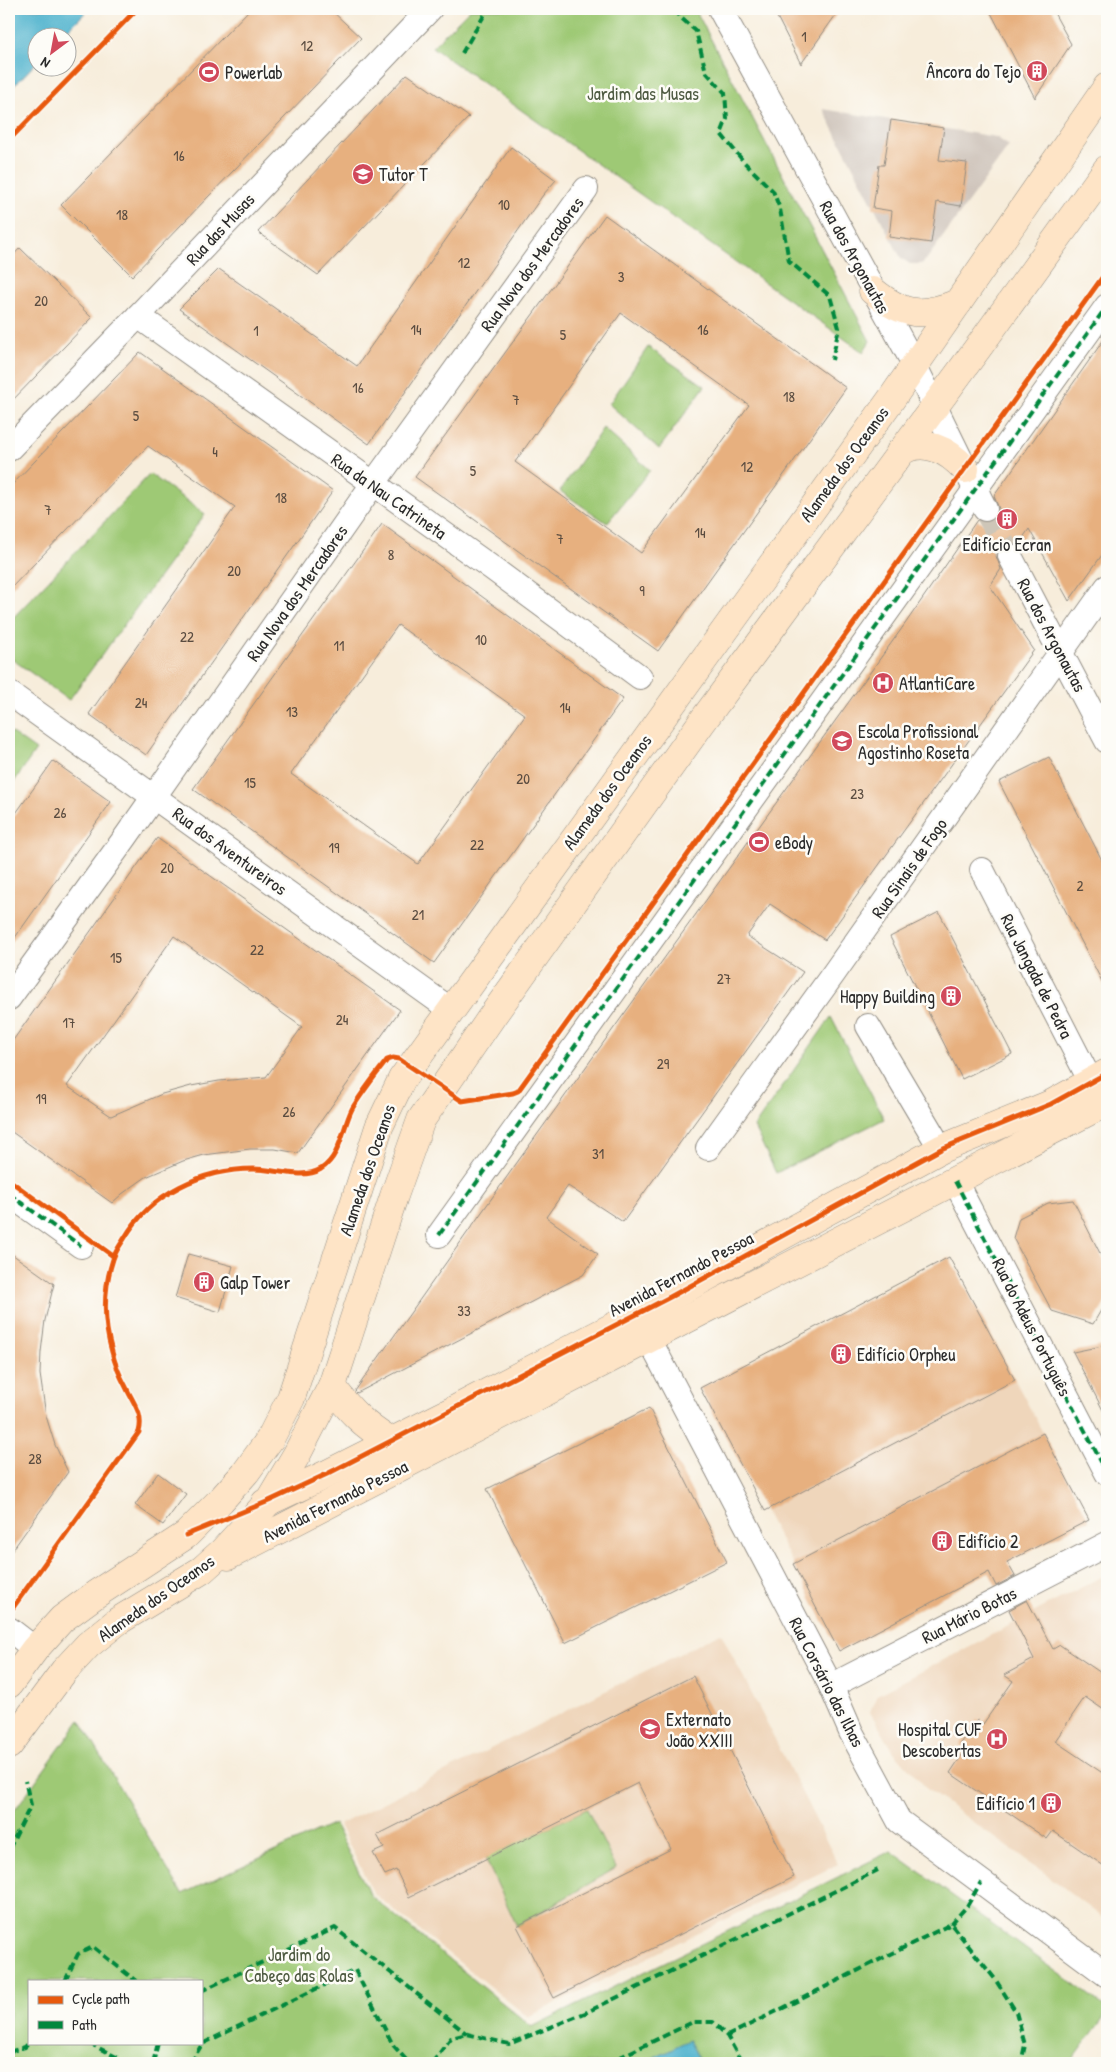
<svg xmlns="http://www.w3.org/2000/svg" width="1116" height="2072" viewBox="0 0 1116 2072" font-family="'Patrick Hand',sans-serif">
	<rect width="100%" height="100%" fill="#fdfcf7"/>
	<filter id="ink" filterUnits="userSpaceOnUse"><feTurbulence type="fractalNoise" baseFrequency=".02" numOctaves="2"/><feDisplacementMap in="SourceGraphic" scale="10" xChannelSelector="R" yChannelSelector="G"/><feConvolveMatrix kernelMatrix="1 2 1 2 8 2 1 2 1" color-interpolation-filters="sRGB"/></filter>
	<filter id="wash" filterUnits="userSpaceOnUse"><feTurbulence type="fractalNoise" baseFrequency=".0096" numOctaves="4" result="noise"/><feDisplacementMap in="SourceGraphic" scale="20" xChannelSelector="R" yChannelSelector="G"/><feGaussianBlur stdDeviation="1.12" result="paint"/><feColorMatrix in="noise" values="0 0 0 0 0 0 0 0 0 0 0 0 0 0 0 0 0 1.4 0 .05"/><feComposite in="paint" operator="in"/></filter>
	<g filter="url(#wash)">
		<rect width="100%" height="100%" fill="#f7eddb"/>
		<g fill="#efd6bb">
			<polygon points="1015,1380 1089,1520 839,1651 765,1511"/>
			<polygon points="1107,1574 1107,1921 1046,1874 928,1790 894,1752 870,1712 877,1695"/>
			<polygon points="721,1633 838,1864 528,2017 374,1894 339,1825"/>
		</g>
		<polygon fill="#cdc2b9" points="823,109 996,137 1009,146 926,260 921,264 910,264 901,258"/>
		<g fill="#9ec975" stroke="#647a50" fill-rule="evenodd">
			<polygon points="470,9 695,9 870,341 863,352 432,47"/>
			<polygon points="648,347 705,386 659,449 609,404"/>
			<polygon points="603,428 650,470 607,523 560,491"/>
			<polygon points="150,474 205,514 69,700 9,657 9,622"/>
			<polygon points="9,731 36,750 9,789"/>
			<polygon points="831,1017 884,1119 776,1173 754,1127"/>
			<path d="M80,1720L182,1894L334,1824L371,1896L532,2027L891,1851L1107,2008V2013L1070,2063H9V1818ZM29,1981H201V2043H29Z"/>
			<polygon points="587,1809 616,1868 517,1926 485,1858"/>
		</g>
		<g fill="#4fb3ce" stroke="#3d6f7c">
			<polygon points="9,9 89,9 61,37 38,38 37,62 9,91"/>
			<polygon points="689,2040 701,2063 642,2063"/>
		</g>
		<g id="blocks">
			<g fill="#e7b07f" fill-rule="evenodd">
				<polygon points="250,9 330,9 361,38 132,276 61,205"/>
				<polygon points="773,9 840,9 801,64"/>
				<polygon points="989,9 1052,9 1071,44 1035,98"/>
				<polygon points="407,74 469,117 318,275 258,232"/>
				<polygon points="891,120 944,128 939,160 967,163 961,206 937,202 931,243 889,237 892,211 873,208 879,165 884,165"/>
				<polygon points="511,147 556,180 543,195 369,444 179,309 219,269 357,366"/>
				<path d="M605,215L846,388L658,651L415,477ZM621,313L749,405L641,553L515,462Z"/>
				<polygon points="20,248 92,318 9,404 9,260"/>
				<polygon points="1107,335 1107,548 1069,601 1029,529 1018,545 1010,542 1003,544 999,548 996,556 1001,569 990,586 1034,650 825,940 770,904 747,936 803,972 623,1222 568,1186 546,1217 598,1254 583,1275 357,1393 355,1391 516,1164 905,624 977,520 985,523 991,522 996,517 999,509 994,496"/>
				<polygon points="140,352 333,491 146,755 89,714 235,507 148,446 9,590 9,488"/>
				<path d="M382,524L623,699L434,963L193,789ZM398,625L525,715L418,864L291,774Z"/>
				<polygon points="1049,757 1107,870 1107,991 999,782"/>
				<polygon points="53,761 111,802 9,946 9,823"/>
				<path d="M157,838L400,1010L298,1153L275,1149H250L204,1155L183,1161L146,1177L122,1194L112,1203L9,1130V1046ZM174,936L302,1027L266,1077L219,1081L191,1086L162,1094L111,1116L67,1086Z"/>
				<polygon points="939,912 1012,1054 962,1079 890,937"/>
				<polygon points="1073,1200 1107,1267 1107,1300 1093,1324 1052,1311 1013,1238 1019,1218 1048,1203"/>
				<polygon points="9,1252 54,1284 45,1320 41,1352 40,1374 46,1416 55,1445 68,1472 9,1555"/>
				<polygon points="188,1254 233,1266 220,1312 175,1298"/>
				<polygon points="949,1257 1015,1380 765,1511 700,1388"/>
				<polygon points="1107,1345 1107,1418 1073,1352"/>
				<polygon points="649,1408 727,1562 565,1643 487,1489"/>
				<polygon points="1043,1433 1089,1520 1007,1562 1015,1576 996,1586 989,1572 839,1651 793,1564"/>
				<polygon points="158,1473 186,1494 163,1525 135,1505"/>
				<polygon points="1027,1600 1053,1649 1060,1645 1107,1677 1107,1712 1085,1697 1055,1741 1107,1776 1107,1868 1053,1831 1047,1839 950,1773 966,1749 960,1745 977,1720 983,1724 1013,1681 1004,1675 1034,1659 1009,1610"/>
				<polygon points="693,1676 794,1877 554,1998 517,1926 671,1849 638,1783 409,1897 396,1870 385,1875 373,1853 384,1848 377,1835"/>
			</g>
		</g>
	</g>
	<g filter="url(#ink)">
		<use href="#blocks" fill-opacity="0" stroke="#918c83" stroke-width="1"/>
		<g fill="none" stroke-linecap="round" stroke-linejoin="round">
			<polyline stroke="#cec6b8" stroke-width="24" stroke-dasharray="24 12" stroke-linecap="butt" points="985,509 1010,556"/>
			<g stroke="#918c83" stroke-width="26">
				<g id="street">
					<polyline points="720,9 915,366 985,509"/>
					<polyline points="138,316 492,568 640,677"/>
					<polyline points="9,449 138,316 430,9"/>
					<polyline points="1010,556 1107,741"/>
					<polyline points="9,693 451,1010"/>
					<polyline points="982,870 1091,1082"/>
					<polyline points="9,998 125,838 373,484 586,189"/>
					<polyline points="868,1026 941,1149"/>
					<polyline points="708,1148 834,973 1107,587"/>
					<polyline points="955,1181 1107,1473"/>
					<polyline points="9,1194 81,1246"/>
					<polyline points="439,1235 1107,306"/>
					<polyline points="640,1322 831,1686 851,1732 899,1821 1107,1975"/>
					<polyline points="9,1629 35,1649"/>
					<polyline points="831,1686 1107,1544"/>
				</g>
			</g>
			<g stroke="#918c83" stroke-width="29">
				<g id="secondary">
					<path d="M873,291C905,317 922,317 958,303"/>
					<path d="M900,452C923,437 948,450 965,469"/>
					<path d="M332,1386C350,1412 364,1425 391,1442"/>
					<polyline points="265,1503 327,1474 452,1411 670,1297 941,1149 1051,1104 1107,1073"/>
					<polyline points="228,1556 1107,1102"/>
					<polyline points="9,1684 35,1649 62,1619 96,1594 186,1535 221,1500 246,1472 270,1439 291,1398 379,1127 402,1079 890,401 1107,87"/>
					<polyline points="9,1745 64,1671 88,1645 118,1621 202,1570 222,1552 269,1501 297,1454 332,1386 394,1196 421,1120 493,1015 702,722 980,345 1107,169"/>
				</g>
			</g>
			<use href="#street" stroke="#fff" stroke-width="24"/>
			<use href="#secondary" stroke="#fee4c6" stroke-width="28"/>
			<g stroke="#00873e" stroke-width="4" stroke-dasharray="8 4" stroke-linecap="butt">
				<polyline points="676,9 680,17 696,31 706,72 725,93 727,119 721,134 744,162 773,191 780,209 789,261 830,296 839,328 832,360"/>
				<polyline points="462,53 488,9"/>
				<polyline points="955,1181 1107,1473"/>
				<polyline points="9,1194 81,1246"/>
				<polyline points="439,1235 1107,306"/>
				<polyline points="9,1849 31,1805 25,1781"/>
				<polyline points="951,1924 967,1906 981,1882"/>
				<polyline points="65,1981 78,1954 93,1947 136,1981"/>
				<polyline points="201,1991 335,1928 467,2034"/>
				<polyline points="727,2036 951,1924 995,1979 1016,2012 1025,2045 1021,2063"/>
				<polyline points="89,2043 128,2063"/>
				<polyline points="9,2052 25,2047 29,2043"/>
				<polyline points="153,2063 158,2043"/>
				<polyline points="191,2063 202,2044 355,1970 393,2045 409,2063"/>
				<polyline points="432,2063 451,2038 467,2034 509,2044 585,2013 878,1870"/>
				<polyline points="608,2063 693,2022 713,2022 727,2036 742,2063"/>
			</g>
			<g stroke="#fdfcf7" stroke-width="8">
				<g id="cycleway">
					<polyline points="9,140 137,9"/>
					<polyline points="9,1180 113,1256"/>
					<polyline points="186,1535 269,1501 327,1474 670,1297 941,1149 1051,1104 1107,1073"/>
					<path d="M9,1613L139,1432C144,1414 133,1403 126,1387C120,1376 115,1364 112,1352C103,1321 103,1290 113,1259C115,1252 120,1245 124,1239C151,1193 202,1169 254,1169C275,1169 303,1180 321,1169C341,1156 342,1129 352,1109C362,1092 375,1076 387,1060L393,1058L399,1059L462,1101L513,1093L518,1091L1107,271"/>
				</g>
			</g>
			<use href="#cycleway" stroke="#e8590c" stroke-width="5"/>
		</g>
	</g>
	<defs>
		<g id="building-disc" transform="scale(1.125)"><circle r="9.5" fill="#d1495b" stroke="#fdfcf7"/><path d="M-4-6H4V6H1V3H-1V6H-4ZM-2.5-4.3h1.7v1.8h-1.7ZM.8-4.3h1.7v1.8H.8ZM-2.5-1h1.7V.8h-1.7ZM.8-1h1.7V.8H.8Z" fill="#fff"/></g>
		<g id="stadium-disc" transform="scale(1.125)"><circle r="9.5" fill="#d1495b" stroke="#fdfcf7"/><path d="M0-5a6.5 5 0 1 0 0 10a6.5 5 0 1 0 0-10ZM-3.5-1.8h7v3.6h-7Z" fill="#fff"/></g>
		<g id="school-disc" transform="scale(1.125)"><circle r="9.5" fill="#d1495b" stroke="#fdfcf7"/><path d="M0-5L7-2L0 1L-7-2ZM-4 1L0 2.5L4 1V4Q0 6-4 4Z" fill="#fff"/></g>
		<g id="hospital-disc" transform="scale(1.125)"><circle r="9.5" fill="#d1495b" stroke="#fdfcf7"/><path d="M-5-5h3v3.5h4V-5h3V5h-3V1.5h-4V5h-3Z" fill="#fff"/></g>
	</defs>
	<g fill-rule="evenodd">
		<use href="#building-disc" x="1037" y="71"/>
		<use href="#stadium-disc" x="209" y="72"/>
		<use href="#school-disc" x="363" y="174"/>
		<use href="#building-disc" x="1007" y="519"/>
		<use href="#hospital-disc" x="883" y="683"/>
		<use href="#school-disc" x="842" y="741"/>
		<use href="#stadium-disc" x="759" y="842"/>
		<use href="#building-disc" x="951" y="996"/>
		<use href="#building-disc" x="204" y="1282"/>
		<use href="#building-disc" x="841" y="1354"/>
		<use href="#building-disc" x="942" y="1541"/>
		<use href="#school-disc" x="650" y="1729"/>
		<use href="#hospital-disc" x="997" y="1739"/>
		<use href="#building-disc" x="1051" y="1803"/>
	</g>
	<g text-anchor="middle" dominant-baseline="central" stroke-width="5" stroke-linejoin="round" paint-order="stroke">
		<g font-size="15" fill="#5a4c40">
			<text x="804" y="36">1</text>
			<text x="307" y="45">12</text>
			<text x="179" y="155">16</text>
			<text x="504" y="204">10</text>
			<text x="122" y="214">18</text>
			<text x="464" y="262">12</text>
			<text x="621" y="276">3</text>
			<text x="41" y="300">20</text>
			<text x="416" y="329">14</text>
			<text x="703" y="329">16</text>
			<text x="256" y="330">1</text>
			<text x="563" y="334">5</text>
			<text x="358" y="387">16</text>
			<text x="789" y="396">18</text>
			<text x="516" y="399">7</text>
			<text x="136" y="415">5</text>
			<text x="215" y="451">4</text>
			<text x="747" y="466">12</text>
			<text x="473" y="470">5</text>
			<text x="281" y="497">18</text>
			<text x="48" y="509">7</text>
			<text x="700" y="532">14</text>
			<text x="560" y="538">7</text>
			<text x="391" y="554">8</text>
			<text x="234" y="570">20</text>
			<text x="642" y="590">9</text>
			<text x="187" y="636">22</text>
			<text x="481" y="639">10</text>
			<text x="339" y="645">11</text>
			<text x="141" y="702">24</text>
			<text x="565" y="707">14</text>
			<text x="292" y="711">13</text>
			<text x="523" y="778">20</text>
			<text x="250" y="782">15</text>
			<text x="857" y="793">23</text>
			<text x="60" y="812">26</text>
			<text x="477" y="844">22</text>
			<text x="334" y="847">19</text>
			<text x="167" y="867">20</text>
			<text x="1080" y="885">2</text>
			<text x="418" y="914">21</text>
			<text x="257" y="949">22</text>
			<text x="116" y="957">15</text>
			<text x="724" y="978">27</text>
			<text x="342" y="1019">24</text>
			<text x="69" y="1022">17</text>
			<text x="663" y="1063">29</text>
			<text x="41" y="1098">19</text>
			<text x="289" y="1111">26</text>
			<text x="598" y="1153">31</text>
			<text x="464" y="1310">33</text>
			<text x="35" y="1458">28</text>
		</g>
		<g font-size="18" fill="#2b2b2b" stroke="#fdfcf7" text-anchor="start">
			<text x="1021" y="71" text-anchor="end">Âncora do Tejo</text>
			<text x="225" y="72">Powerlab</text>
			<text x="379" y="174">Tutor T</text>
			<text x="1007" y="544" text-anchor="middle">Edifício Ecran</text>
			<text x="899" y="683">AtlantiCare</text>
			<text x="858" y="731">Escola Profissional<tspan x="858" dy="21">Agostinho Roseta</tspan></text>
			<text x="775" y="842">eBody</text>
			<text x="935" y="996" text-anchor="end">Happy Building</text>
			<text x="220" y="1282">Galp Tower</text>
			<text x="857" y="1354">Edifício Orpheu</text>
			<text x="958" y="1541">Edifício 2</text>
			<text x="666" y="1719">Externato<tspan x="666" dy="21">João XXIII</tspan></text>
			<text x="981" y="1729" text-anchor="end">Hospital CUF<tspan x="981" dy="21">Descobertas</tspan></text>
			<text x="1035" y="1803" text-anchor="end">Edifício 1</text>
		</g>
		<g font-size="18" fill="#4e5a41" stroke="#fdfcf7">
			<text x="643" y="93">Jardim das Musas</text>
			<text x="299" y="1954">Jardim do<tspan x="299" dy="21">Cabeço das Rolas</tspan></text>
		</g>
		<g font-size="18" fill="#2b2b2b" stroke="#fdfcf7">
			<text transform="translate(220 229) rotate(-47)">Rua das Musas</text>
			<text transform="translate(855 257) rotate(61)">Rua dos Argonautas</text>
			<text transform="translate(532 264) rotate(-54)">Rua Nova dos Mercadores</text>
			<text transform="translate(844 464) rotate(-54)">Alameda dos Oceanos</text>
			<text transform="translate(389 496) rotate(35)">Rua da Nau Catrineta</text>
			<text transform="translate(297 593) rotate(-55)">Rua Nova dos Mercadores</text>
			<text transform="translate(1052 635) rotate(62)">Rua dos Argonautas</text>
			<text transform="translate(607 792) rotate(-54)">Alameda dos Oceanos</text>
			<text transform="translate(230 851) rotate(36)">Rua dos Aventureiros</text>
			<text transform="translate(909 868) rotate(-55)">Rua Sinais de Fogo</text>
			<text transform="translate(1037 976) rotate(63)">Rua Jangada de Pedra</text>
			<text transform="translate(367 1170) rotate(-71)">Alameda dos Oceanos</text>
			<text transform="translate(681 1274) rotate(-28)">Avenida Fernando Pessoa</text>
			<text transform="translate(1032 1327) rotate(63)">Rua do Adeus Português</text>
			<text transform="translate(335 1501) rotate(-27)">Avenida Fernando Pessoa</text>
			<text transform="translate(156 1598) rotate(-35)">Alameda dos Oceanos</text>
			<text transform="translate(969 1615) rotate(-27)">Rua Mário Botas</text>
			<text transform="translate(827 1682) rotate(63)">Rua Corsário das Ilhas</text>
		</g>
	</g>
	<rect width="1116" height="2072" fill="none" stroke="#fdfcf7" stroke-width="30"/>
	<rect x="28" y="1980" width="175" height="65" fill="#fdfcf7" stroke="#a9a8a5"/>
	<rect x="38" y="1996" width="25" height="8" fill="#e8590c" stroke="#a9a8a5"/>
	<text x="72" y="2004" font-size="15" fill="#2b2b2b">Cycle path</text>
	<rect x="38" y="2021" width="25" height="8" fill="#00873e" stroke="#a9a8a5"/>
	<text x="72" y="2030" font-size="15" fill="#2b2b2b">Path</text>
	<g transform="translate(52 52) rotate(212)"><circle r="24" fill="#fdfcf7" stroke="#a9a8a5"/>
	<path d="M0-4L9 19L0 12L-9 19Z" fill="#d1495b"/>
	<text y="-8" font-size="14" font-weight="bold" text-anchor="middle" fill="#2b2b2b">N</text>
	</g>
</svg>
